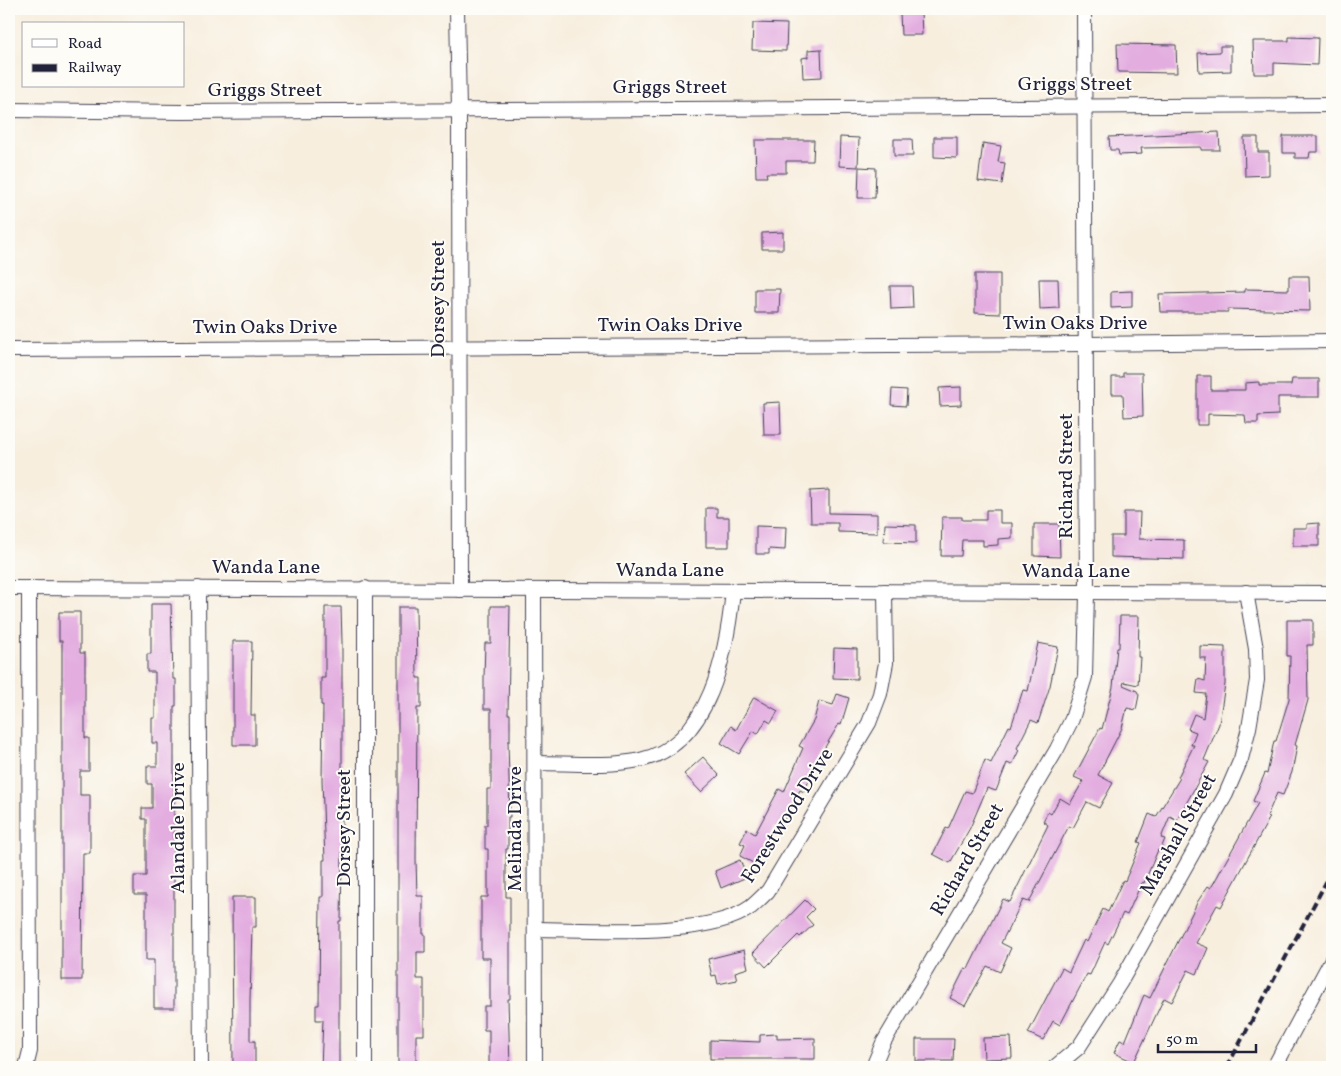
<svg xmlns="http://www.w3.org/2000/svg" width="1341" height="1076" viewBox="0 0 1341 1076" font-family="Vollkorn,serif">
	<rect width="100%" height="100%" fill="#fdfcf7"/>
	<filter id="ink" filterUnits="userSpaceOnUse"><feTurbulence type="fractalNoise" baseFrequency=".02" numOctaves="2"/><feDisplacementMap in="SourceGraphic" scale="10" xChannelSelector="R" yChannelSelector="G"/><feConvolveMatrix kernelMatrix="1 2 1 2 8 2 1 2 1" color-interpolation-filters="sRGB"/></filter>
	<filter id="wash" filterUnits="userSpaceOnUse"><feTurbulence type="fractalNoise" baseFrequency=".0096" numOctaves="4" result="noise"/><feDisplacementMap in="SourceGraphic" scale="20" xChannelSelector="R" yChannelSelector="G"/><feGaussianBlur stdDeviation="1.12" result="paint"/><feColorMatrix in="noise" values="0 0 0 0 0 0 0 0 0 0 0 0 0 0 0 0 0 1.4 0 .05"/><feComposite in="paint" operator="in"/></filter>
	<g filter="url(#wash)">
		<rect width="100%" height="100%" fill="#f7eede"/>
		<g id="blocks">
			<g fill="#e3ade0">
				<polygon points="900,12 921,12 922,35 901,35"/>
				<polygon points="753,23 787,24 786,51 752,50"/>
				<polygon points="1289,37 1318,38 1317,65 1274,63 1274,74 1254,74 1253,41 1289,41"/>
				<polygon points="1117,44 1176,45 1177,73 1118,72"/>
				<polygon points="1220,46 1231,46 1231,71 1199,72 1198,53 1220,52"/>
				<polygon points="821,49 822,77 803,78 802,58 808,57 808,50"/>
				<polygon points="1219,132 1220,150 1201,150 1201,147 1141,148 1142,154 1119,155 1118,150 1110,150 1109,137"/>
				<polygon points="1283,136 1318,136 1318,152 1310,152 1309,158 1295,158 1295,153 1283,153"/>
				<polygon points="840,137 859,138 858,167 839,166"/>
				<polygon points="934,137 957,137 957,158 934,157"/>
				<polygon points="1244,137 1258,137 1258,152 1269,152 1269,175 1245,176"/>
				<polygon points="894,139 912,139 913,156 894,156"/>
				<polygon points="755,140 814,140 813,161 786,161 786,173 766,173 767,177 756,177"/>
				<polygon points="983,143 1001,146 998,162 1005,163 1002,184 978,181"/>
				<polygon points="859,167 876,168 875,198 858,198"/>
				<polygon points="783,232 783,249 762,249 762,233"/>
				<polygon points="975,274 1000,274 1000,314 975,313"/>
				<polygon points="1289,276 1309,276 1310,311 1228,309 1228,312 1160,312 1159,294 1245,292 1245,289 1289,290"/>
				<polygon points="1039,279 1058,279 1059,308 1040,309"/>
				<polygon points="890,286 912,286 913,308 891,309"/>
				<polygon points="755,289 780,289 779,313 755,313"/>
				<polygon points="1132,291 1132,307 1111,308 1111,292"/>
				<polygon points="1123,373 1142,373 1143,416 1124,417 1123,394 1112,394 1112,377 1123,377"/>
				<polygon points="1197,376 1211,376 1211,390 1245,390 1245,383 1259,382 1259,385 1291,385 1292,379 1319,379 1319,397 1278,397 1278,415 1258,416 1258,423 1246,423 1245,415 1208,414 1208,425 1197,425"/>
				<polygon points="961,387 961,405 940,406 939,388"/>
				<polygon points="892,389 907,390 906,406 891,405"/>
				<polygon points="780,402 781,435 764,435 763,403"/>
				<polygon points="829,490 829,513 877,514 877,533 838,532 838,523 811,523 810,491"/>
				<polygon points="706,508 717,508 717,517 729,517 729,547 706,547"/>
				<polygon points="986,510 1000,510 1000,523 1012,523 1012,538 998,539 998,545 983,546 983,540 962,540 961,556 941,556 942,517 962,517 962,520 986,520"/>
				<polygon points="1124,512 1140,512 1139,539 1184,540 1184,559 1111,557 1111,536 1124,536"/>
				<polygon points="1319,523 1319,546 1293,546 1293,528 1307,528 1307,524"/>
				<polygon points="885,524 916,525 916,543 884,542"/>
				<polygon points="1034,524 1059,524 1060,557 1034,556"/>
				<polygon points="756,526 786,527 785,550 769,549 769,554 756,554"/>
				<polygon points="151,604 171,604 173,679 176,679 176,706 174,706 174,1008 154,1008 154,960 146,960 146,895 134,895 134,876 146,876 146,819 142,819 142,808 152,808 152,784 147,784 147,766 157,766 157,743 152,743 152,718 155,718 155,672 147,672 147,654 151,654"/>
				<polygon points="491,606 510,606 508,714 510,714 510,741 508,741 510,817 508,817 508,849 506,849 506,897 510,897 510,999 508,999 510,1067 489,1067 489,1030 484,1030 484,1006 490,1006 490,958 481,958 481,897 488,897 488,849 485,849 485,825 487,825 487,789 491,789 491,709 484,709 484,678 485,643 491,643"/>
				<polygon points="325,607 341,607 342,642 342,853 341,921 339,921 339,1067 321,1067 323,1020 316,1020 316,1005 319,1005 320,897 323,897 323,860 325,860 322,780 323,705 321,705 321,678 325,678"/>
				<polygon points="398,607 416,607 417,678 421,678 421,708 417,708 416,860 417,896 423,896 423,934 425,934 425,952 417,952 417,979 424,979 424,1035 416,1035 416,1067 398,1067"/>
				<polygon points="59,612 80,612 80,653 85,653 85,738 89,738 89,771 80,771 80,795 90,795 90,853 83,853 82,980 62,980 62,641 59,641"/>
				<polygon points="1120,616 1139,616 1138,657 1140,657 1138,685 1124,682 1123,685 1137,691 1139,695 1136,710 1127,708 1122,728 1098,775 1113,783 1099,808 1087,802 1073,828 1069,826 1029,902 1023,900 1001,943 1011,948 1000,972 987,966 965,1006 950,998 965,968 968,969 1003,899 1010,902 1048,825 1043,821 1048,812 1051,814 1060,798 1070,804 1083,781 1074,777 1100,728 1102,729 1113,687 1117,648 1119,648"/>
				<polygon points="1287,620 1313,620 1313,645 1307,645 1308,700 1295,745 1297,746 1292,772 1283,795 1277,793 1267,816 1270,817 1221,907 1217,905 1196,943 1208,948 1197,974 1188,970 1172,1002 1164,998 1134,1062 1114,1053 1120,1040 1125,1042 1144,995 1150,998 1198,901 1208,886 1211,888 1258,803 1253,801 1265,773 1267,774 1274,741 1276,741 1289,699 1290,656 1287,656"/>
				<polygon points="233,641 252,641 251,715 255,715 255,745 233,745"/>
				<polygon points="1038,643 1058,647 1050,686 1038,723 1031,720 1017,748 1019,750 1012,765 1007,763 996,791 987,788 970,828 950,863 933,854 946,828 948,829 965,791 972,793 985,760 991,763 1009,726 1011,727 1023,690 1028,691"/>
				<polygon points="1200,646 1225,647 1225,684 1219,724 1204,760 1209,762 1177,820 1170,816 1161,838 1165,839 1160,851 1158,850 1144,883 1142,882 1127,915 1123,913 1108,944 1105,942 1090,975 1087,974 1060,1025 1053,1021 1043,1040 1028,1033 1062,968 1069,972 1084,940 1087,942 1103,909 1108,912 1123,880 1125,881 1141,843 1138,842 1149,814 1156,817 1180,778 1178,777 1194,745 1191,745 1196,732 1188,729 1194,714 1203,718 1206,694 1196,693 1198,679 1205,681 1206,658 1200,658"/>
				<polygon points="834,648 857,649 857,679 833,678"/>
				<polygon points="837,694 849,698 841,725 839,724 819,757 804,792 800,790 779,829 775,826 755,864 740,856 745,845 740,843 747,829 755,834 779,789 784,792 803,748 799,746 814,720 819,701 833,705"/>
				<polygon points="754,697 778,711 771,723 766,720 758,734 753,731 739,754 721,743 731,726 736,730"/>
				<polygon points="703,757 719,775 701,792 684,774"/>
				<polygon points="740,860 747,877 721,888 715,871"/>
				<polygon points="232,897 256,897 256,927 252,927 250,999 250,1041 255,1041 255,1067 233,1067"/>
				<polygon points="805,900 814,909 806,917 813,925 800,937 798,935 766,967 753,953"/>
				<polygon points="744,950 748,968 735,972 737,980 718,984 716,975 712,976 708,959"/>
				<polygon points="777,1034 777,1039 815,1038 815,1059 710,1059 710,1040 760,1042 760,1035"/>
				<polygon points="1011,1037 1012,1058 984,1059 983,1038"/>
				<polygon points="916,1039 954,1039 953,1061 916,1061"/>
			</g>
		</g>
	</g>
	<g filter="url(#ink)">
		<use href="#blocks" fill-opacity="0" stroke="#424153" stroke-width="1"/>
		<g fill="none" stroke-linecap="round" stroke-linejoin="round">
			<g stroke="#424153" stroke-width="16">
				<g id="street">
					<polyline points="457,9 459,110 460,590"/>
					<polyline points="9,110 181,112 1332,105"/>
					<polyline points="9,350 1086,344 1332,341"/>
					<polyline points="9,588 1332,593"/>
					<polyline points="198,588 201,1067"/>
					<polyline points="365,588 365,1067"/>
					<polyline points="534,591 535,1067"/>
					<path d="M536,763C570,763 607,767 640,760C711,745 727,650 733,591"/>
					<path d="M535,929C590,929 707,939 751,907C757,902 763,896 768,891L869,723L880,694L886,663L885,591"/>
					<polyline points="26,1067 30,1051 29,588"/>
					<polyline points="873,1067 883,1043 1057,749 1072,719 1085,677 1087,593 1084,9"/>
					<polyline points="1055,1067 1079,1047 1120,983 1226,794 1241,759 1249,728 1257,680 1256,649 1246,592"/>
					<polyline points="1274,1067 1332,959"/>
				</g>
			</g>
			<use href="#street" stroke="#fff" stroke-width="14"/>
			<polyline stroke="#22223b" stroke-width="4" stroke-dasharray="8 4" stroke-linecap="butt" points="1227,1067 1332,871"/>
		</g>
	</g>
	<g text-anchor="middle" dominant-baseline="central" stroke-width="4" stroke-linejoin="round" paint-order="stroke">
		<g font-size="20" fill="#22223b" stroke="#fdfcf7">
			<text x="1075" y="85">Griggs Street</text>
			<text x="670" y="88">Griggs Street</text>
			<text x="265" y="91">Griggs Street</text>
			<text transform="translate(439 299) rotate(-90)">Dorsey Street</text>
			<text x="1075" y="324">Twin Oaks Drive</text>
			<text x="670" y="326">Twin Oaks Drive</text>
			<text x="265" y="328">Twin Oaks Drive</text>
			<text transform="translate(1067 476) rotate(-90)">Richard Street</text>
			<text x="266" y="568">Wanda Lane</text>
			<text x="670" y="571">Wanda Lane</text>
			<text x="1076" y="572">Wanda Lane</text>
			<text transform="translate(788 816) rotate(-58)">Forestwood Drive</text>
			<text transform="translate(179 828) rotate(-90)">Alandale Drive</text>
			<text transform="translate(345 828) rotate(-90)">Dorsey Street</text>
			<text transform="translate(516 829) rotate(-90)">Melinda Drive</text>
			<text transform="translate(1179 835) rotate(-61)">Marshall Street</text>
			<text transform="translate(968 860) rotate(-60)">Richard Street</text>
		</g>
	</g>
	<rect width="1341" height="1076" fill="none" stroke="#fdfcf7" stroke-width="30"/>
	<rect x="22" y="22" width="162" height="65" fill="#fdfcf7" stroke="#a5a5ac"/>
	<rect x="32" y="39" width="25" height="8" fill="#ffffff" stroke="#a5a5ac"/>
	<text x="68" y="48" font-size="15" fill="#22223b">Road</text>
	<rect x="32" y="64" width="25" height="8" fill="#22223b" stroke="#a5a5ac"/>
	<text x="68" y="72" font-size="15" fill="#22223b">Railway</text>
	<path d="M1158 1044v8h98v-8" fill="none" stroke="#22223b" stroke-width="2.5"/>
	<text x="1166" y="1044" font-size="15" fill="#22223b" stroke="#fdfcf7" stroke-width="4" paint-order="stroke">50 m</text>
</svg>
